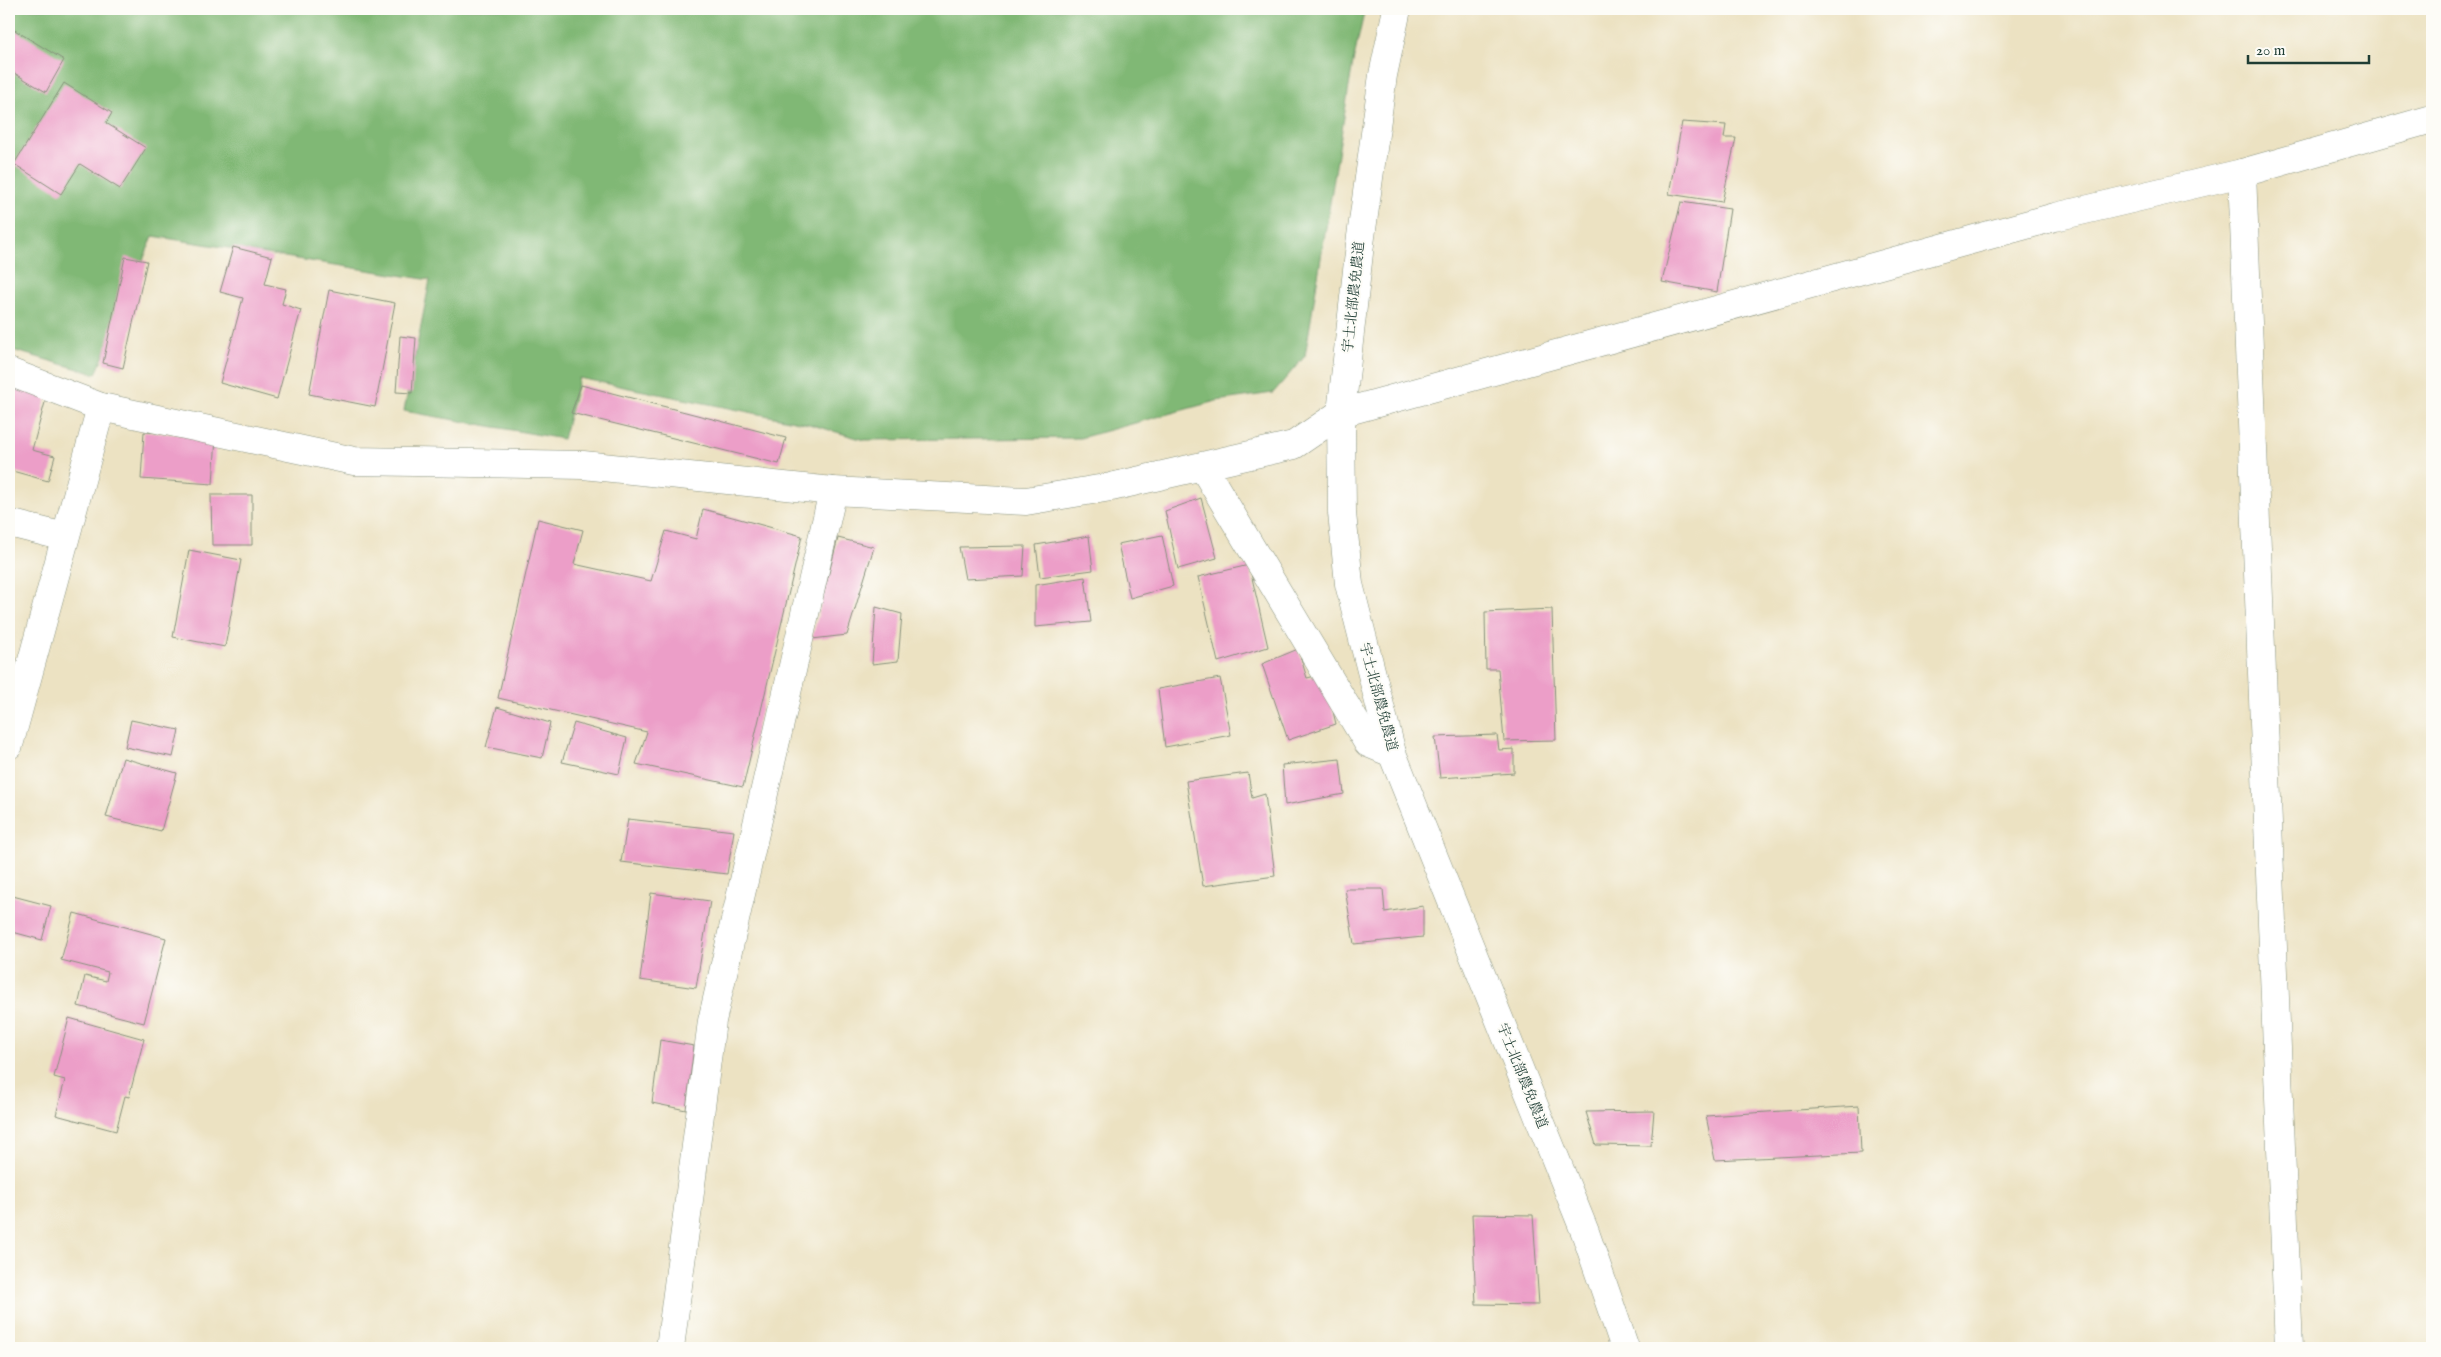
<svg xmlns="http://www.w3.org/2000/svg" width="2441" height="1357" viewBox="0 0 2441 1357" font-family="'IM FELL English','Noto Serif JP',serif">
	<rect width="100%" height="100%" fill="#fdfcf7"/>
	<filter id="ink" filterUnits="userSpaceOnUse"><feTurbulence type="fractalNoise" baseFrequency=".02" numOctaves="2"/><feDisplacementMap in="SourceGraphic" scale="10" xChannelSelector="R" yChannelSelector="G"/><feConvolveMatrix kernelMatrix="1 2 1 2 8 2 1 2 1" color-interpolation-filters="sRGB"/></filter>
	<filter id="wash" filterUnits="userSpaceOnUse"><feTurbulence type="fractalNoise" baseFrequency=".0096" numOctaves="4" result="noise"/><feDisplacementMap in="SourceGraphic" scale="20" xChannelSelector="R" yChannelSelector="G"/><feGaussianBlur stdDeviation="1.12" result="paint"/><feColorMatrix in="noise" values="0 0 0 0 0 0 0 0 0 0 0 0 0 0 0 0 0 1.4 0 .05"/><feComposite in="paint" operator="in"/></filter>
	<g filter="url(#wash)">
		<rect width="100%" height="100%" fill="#ece2c2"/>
		<polygon fill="#80b875" stroke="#507a54" points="9,9 1365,9 1353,62 1305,356 1273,393 1216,401 1080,438 864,440 809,424 579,378 563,439 404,411 430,280 153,236 96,374 9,349"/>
		<g id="blocks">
			<g fill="#ec9ec8">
				<polygon points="13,29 64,60 46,92 9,70 9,36"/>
				<polygon points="64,83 112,113 106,123 146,148 120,189 80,164 61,194 14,164"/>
				<polygon points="1682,122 1726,125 1724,138 1736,138 1722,202 1669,194"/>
				<polygon points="1681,202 1730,209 1717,292 1662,282"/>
				<polygon points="233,247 272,257 265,284 286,289 282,304 301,310 277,399 220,383 243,298 220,292"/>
				<polygon points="125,257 147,261 123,368 103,363"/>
				<polygon points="329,290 395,303 375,407 309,394"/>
				<polygon points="400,336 416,338 412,393 396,392"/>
				<polygon points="9,385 47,395 32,450 55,456 48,481 9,470"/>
				<polygon points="581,385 786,438 779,464 571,413"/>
				<polygon points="144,432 216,437 213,484 141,479"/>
				<polygon points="211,495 252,495 252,545 212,545"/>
				<polygon points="1201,498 1217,558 1178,569 1165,511"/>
				<polygon points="703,509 802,536 743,787 636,764 647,732 498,698 538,519 583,530 574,564 651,581 666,531 696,539"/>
				<polygon points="1162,535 1173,586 1130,598 1118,544"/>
				<polygon points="1089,536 1093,570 1040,577 1036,545"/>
				<polygon points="838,538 874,547 847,635 812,639"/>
				<polygon points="1025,546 1023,576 965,579 959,547"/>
				<polygon points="189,550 241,560 225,647 173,637"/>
				<polygon points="1249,565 1268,647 1218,662 1198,577"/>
				<polygon points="1085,577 1091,622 1035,627 1035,585"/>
				<polygon points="876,607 902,614 898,661 872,664"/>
				<polygon points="1552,609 1556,740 1504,741 1498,669 1486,669 1485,612"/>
				<polygon points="1298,649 1307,678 1324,674 1336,724 1288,740 1262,664"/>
				<polygon points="1220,678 1231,735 1165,747 1158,689"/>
				<polygon points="497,707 550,723 542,758 486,747"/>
				<polygon points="131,720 179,730 173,757 125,747"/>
				<polygon points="574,723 627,738 619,774 562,762"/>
				<polygon points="1497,735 1499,750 1514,749 1514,773 1440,778 1435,737"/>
				<polygon points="123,758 177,773 161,831 106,817"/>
				<polygon points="1340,759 1344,794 1285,805 1282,765"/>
				<polygon points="1248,773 1252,798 1265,794 1275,876 1203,886 1186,781"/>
				<polygon points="628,819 734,831 727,874 621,862"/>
				<polygon points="1345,889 1383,889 1385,912 1423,906 1423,937 1354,944"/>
				<polygon points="651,893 710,901 696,988 640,980"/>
				<polygon points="9,895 51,906 42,940 9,931"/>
				<polygon points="74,913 166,938 144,1023 78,1006 85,976 106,981 108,972 61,960"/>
				<polygon points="69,1018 144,1039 129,1097 125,1096 116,1131 56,1115 65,1080 54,1077"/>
				<polygon points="660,1040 694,1046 686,1110 652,1103"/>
				<polygon points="1859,1106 1861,1153 1715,1160 1706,1116"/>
				<polygon points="1654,1111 1651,1146 1596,1145 1586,1112"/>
				<polygon points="1472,1214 1533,1215 1539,1305 1476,1304"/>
			</g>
		</g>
	</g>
	<g filter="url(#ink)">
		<use href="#blocks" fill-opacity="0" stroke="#86907b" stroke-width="1"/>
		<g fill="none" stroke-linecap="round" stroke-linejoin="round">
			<g stroke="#86907b" stroke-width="29">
				<g id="minor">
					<polyline points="1397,9 1383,75 1360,244 1341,413 1342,513 1349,584 1392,753 1585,1232 1625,1348"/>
					<polyline points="2242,173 2289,1348"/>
					<polyline points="9,372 101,407 354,461 583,465 833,491 1026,501 1111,487 1294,445 1341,413 2055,217 2242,173 2432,119"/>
					<polyline points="1203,467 1368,743 1392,753"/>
					<polyline points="9,523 65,537"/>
					<polyline points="9,745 101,407"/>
					<polyline points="670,1348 712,1021 833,491"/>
				</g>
			</g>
			<use href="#minor" stroke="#fff" stroke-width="28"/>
		</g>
	</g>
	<g text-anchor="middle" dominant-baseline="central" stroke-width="4" stroke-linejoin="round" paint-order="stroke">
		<g font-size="14" fill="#1f3d34" stroke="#fdfcf7">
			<text transform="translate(1354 297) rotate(-84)">宇土北部農免農道</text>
			<text transform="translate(1378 697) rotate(75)">宇土北部農免農道</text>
			<text transform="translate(1522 1076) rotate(68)">宇土北部農免農道</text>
		</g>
	</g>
	<rect width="2441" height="1357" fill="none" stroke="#fdfcf7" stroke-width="30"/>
	<path d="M2248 55v8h121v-8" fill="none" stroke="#1f3d34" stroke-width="2.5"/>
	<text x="2256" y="55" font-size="15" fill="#1f3d34" stroke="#fdfcf7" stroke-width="4" paint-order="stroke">20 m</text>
</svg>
